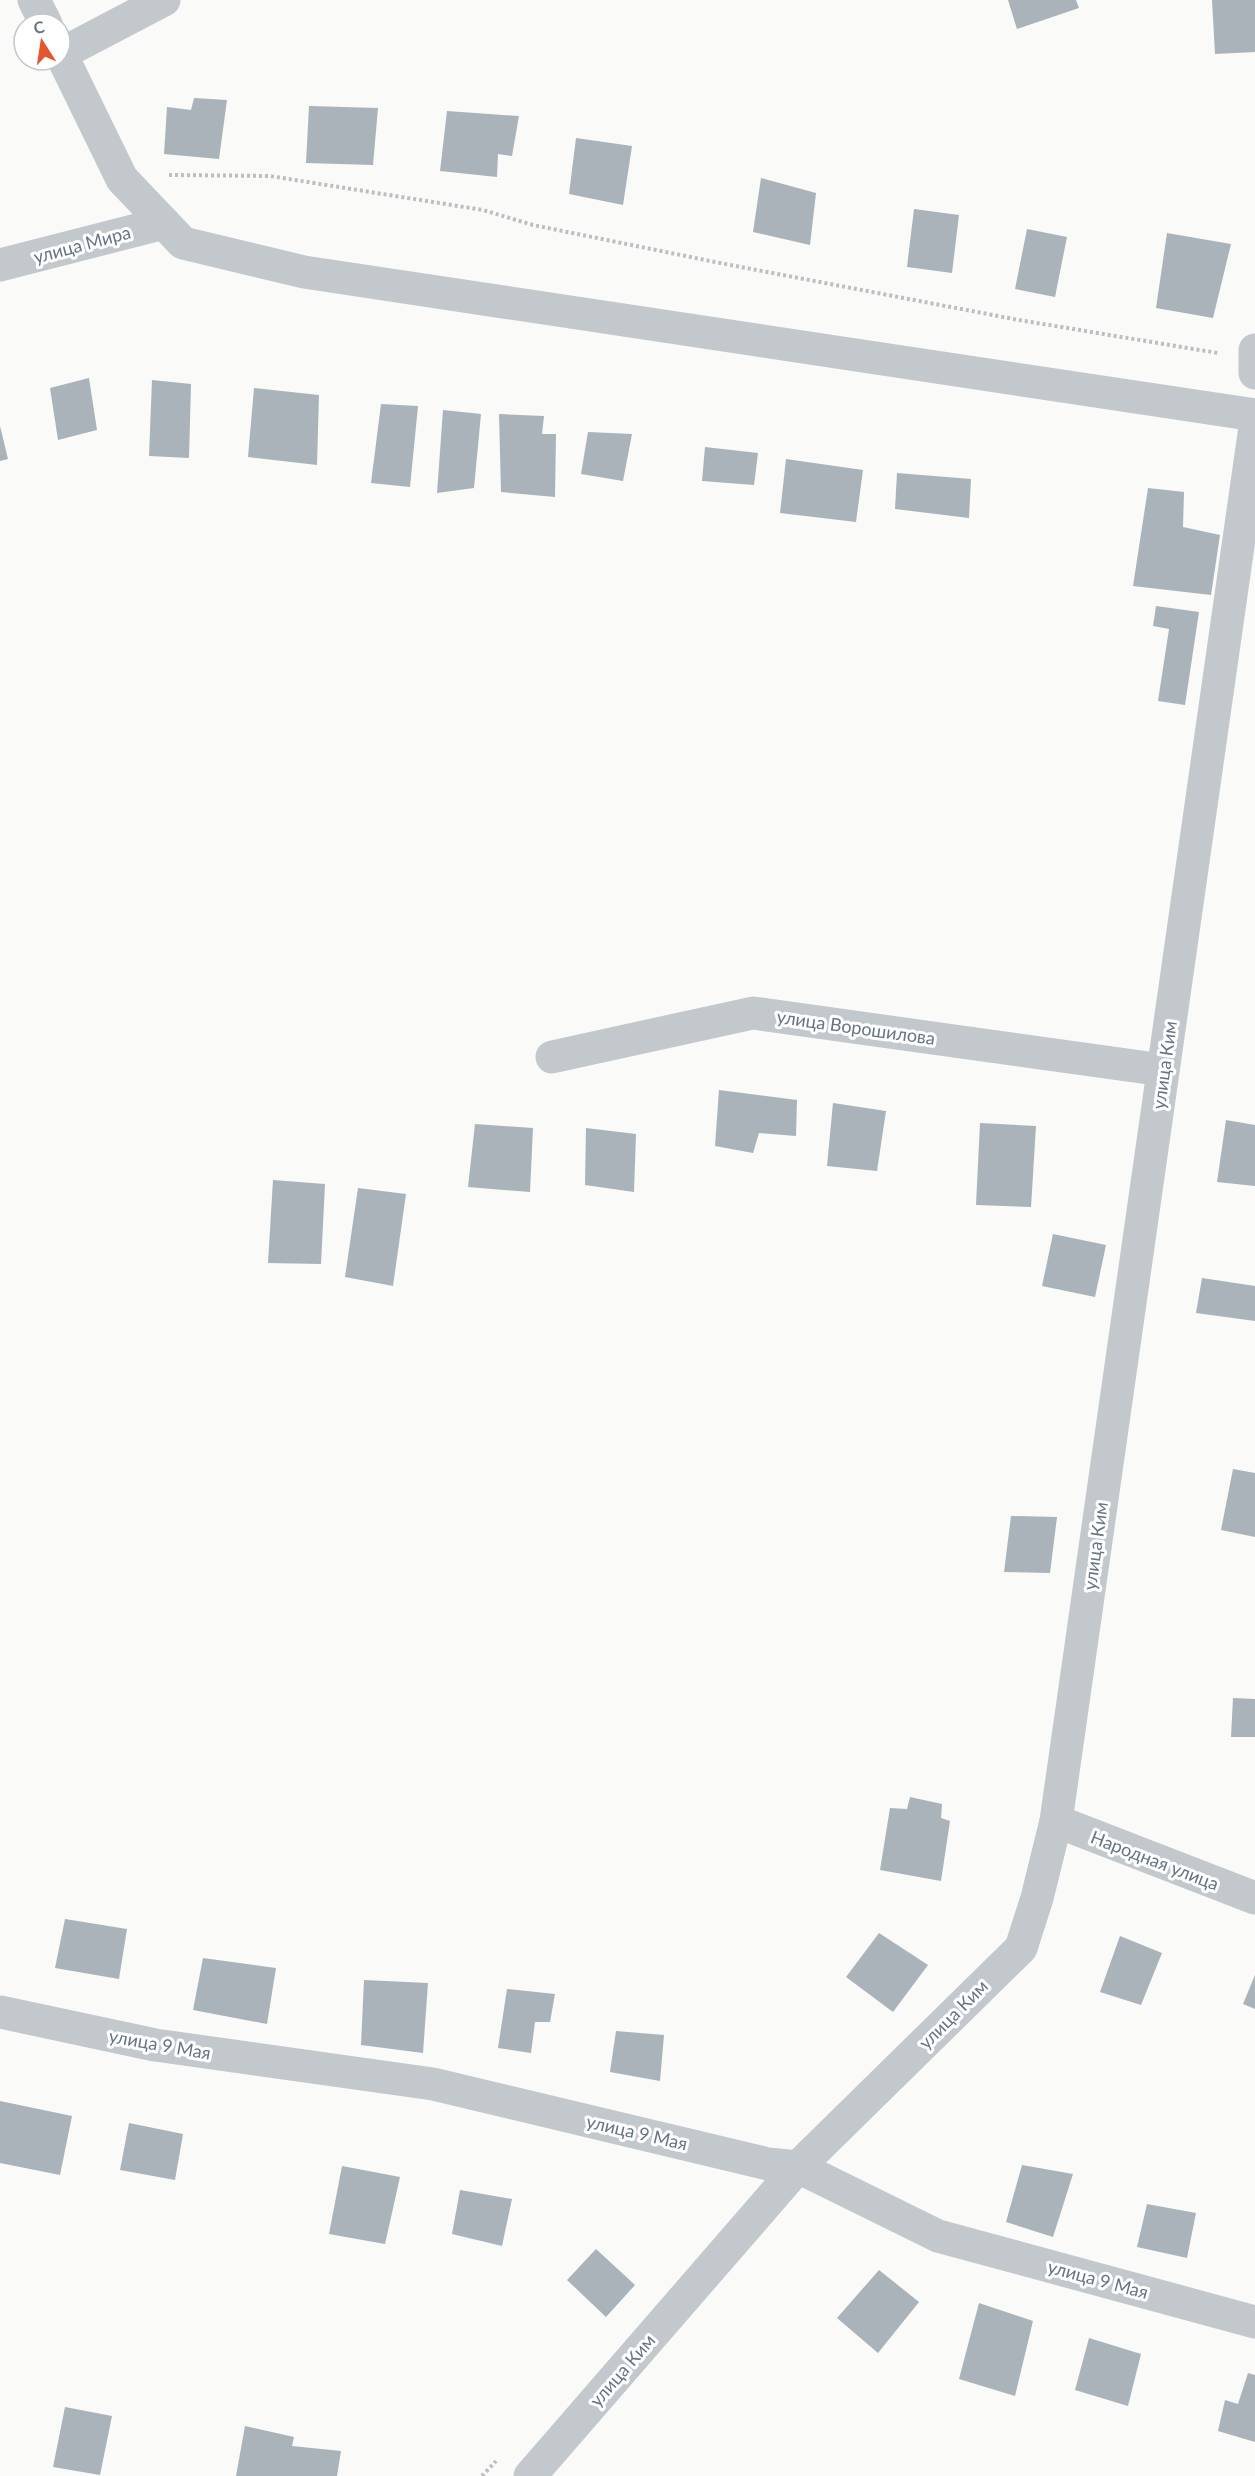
<svg xmlns="http://www.w3.org/2000/svg" width="1255" height="2476" viewBox="0 0 1255 2476" font-family="Lato,sans-serif">
	<rect width="100%" height="100%" fill="#fafaf8"/>
	<g fill="#aab3b9">
		<polygon points="1008,0 1076,0 1079,8 1017,29"/>
		<polygon points="1212,0 1255,0 1255,52 1215,54"/>
		<polygon points="194,98 227,100 219,159 164,154 167,107 191,110"/>
		<polygon points="309,106 378,108 373,165 306,163"/>
		<polygon points="447,111 519,116 512,156 498,154 497,177 440,171"/>
		<polygon points="576,138 632,146 623,205 569,194"/>
		<polygon points="761,178 816,193 810,245 753,232"/>
		<polygon points="914,209 959,215 952,273 907,267"/>
		<polygon points="1027,229 1067,237 1055,297 1015,289"/>
		<polygon points="1167,233 1231,244 1213,318 1156,308"/>
		<polygon points="89,378 97,430 58,440 50,388"/>
		<polygon points="152,380 191,384 189,458 149,456"/>
		<polygon points="254,388 319,395 317,465 248,457"/>
		<polygon points="381,404 418,406 410,487 371,483"/>
		<polygon points="443,410 481,414 474,488 437,493"/>
		<polygon points="499,414 544,416 542,434 556,434 555,497 501,492"/>
		<polygon points="0,426 8,459 0,461"/>
		<polygon points="588,432 632,434 623,481 581,474"/>
		<polygon points="705,447 758,453 754,485 702,481"/>
		<polygon points="786,459 863,470 856,522 780,513"/>
		<polygon points="897,473 971,479 969,518 895,509"/>
		<polygon points="1148,488 1184,492 1183,527 1220,535 1211,595 1133,586"/>
		<polygon points="1156,606 1199,612 1185,705 1158,701 1169,629 1153,626"/>
		<polygon points="719,1090 797,1100 796,1136 759,1133 753,1153 715,1146"/>
		<polygon points="833,1103 886,1111 877,1171 827,1166"/>
		<polygon points="1226,1120 1255,1125 1255,1186 1217,1182"/>
		<polygon points="980,1123 1036,1126 1031,1207 976,1205"/>
		<polygon points="475,1124 533,1128 530,1192 468,1187"/>
		<polygon points="586,1128 636,1134 634,1192 585,1185"/>
		<polygon points="273,1180 325,1184 321,1264 268,1263"/>
		<polygon points="358,1188 406,1194 393,1286 345,1277"/>
		<polygon points="1053,1234 1106,1245 1095,1297 1042,1286"/>
		<polygon points="1202,1278 1255,1286 1255,1321 1196,1313"/>
		<polygon points="1233,1469 1255,1473 1255,1537 1221,1530"/>
		<polygon points="1011,1516 1057,1517 1050,1573 1004,1572"/>
		<polygon points="1233,1698 1255,1699 1255,1737 1231,1737"/>
		<polygon points="910,1797 942,1804 941,1818 950,1821 941,1881 880,1870 890,1808 907,1809"/>
		<polygon points="65,1919 127,1929 119,1979 55,1968"/>
		<polygon points="879,1933 928,1965 893,2012 846,1977"/>
		<polygon points="1120,1936 1162,1953 1141,2005 1100,1992"/>
		<polygon points="203,1958 276,1968 267,2024 193,2010"/>
		<polygon points="1255,1975 1255,2009 1243,2004"/>
		<polygon points="364,1980 428,1983 423,2053 361,2045"/>
		<polygon points="507,1989 555,1994 550,2022 535,2022 531,2053 498,2048"/>
		<polygon points="616,2031 664,2035 660,2081 610,2072"/>
		<polygon points="0,2101 72,2116 60,2175 0,2163"/>
		<polygon points="129,2123 183,2134 175,2180 120,2170"/>
		<polygon points="1022,2165 1073,2174 1053,2237 1006,2222"/>
		<polygon points="342,2166 400,2177 385,2244 329,2234"/>
		<polygon points="460,2190 512,2199 502,2246 452,2234"/>
		<polygon points="1147,2204 1196,2213 1187,2258 1137,2247"/>
		<polygon points="596,2249 635,2285 606,2317 567,2280"/>
		<polygon points="879,2270 919,2302 878,2353 837,2318"/>
		<polygon points="979,2303 1033,2321 1015,2396 959,2379"/>
		<polygon points="1089,2338 1141,2354 1128,2406 1075,2390"/>
		<polygon points="1248,2373 1255,2375 1255,2442 1218,2431 1225,2400 1238,2404"/>
		<polygon points="65,2407 112,2416 100,2475 53,2467"/>
		<polygon points="245,2426 294,2437 292,2446 341,2451 337,2476 236,2476"/>
	</g>
	<g fill="none" stroke-linecap="round" stroke-linejoin="round">
		<g stroke="#bbbfc2" stroke-width="4" stroke-dasharray="3 3" stroke-linecap="butt">
			<polyline points="169,175 270,176 483,210 533,225 720,263 1019,320 1218,353"/>
			<polyline points="482,2476 496,2461"/>
		</g>
		<g stroke="#c3c8cc" stroke-width="33">
			<polyline points="34,0 46,24"/>
			<polyline points="60,52 122,179 183,243 304,272 1255,415"/>
			<polyline points="61,54 164,0"/>
			<polyline points="0,265 164,223"/>
			<polyline points="1255,350 1255,373"/>
			<polyline points="552,1057 753,1013 1163,1070"/>
			<polyline points="1056,1821 1255,1898"/>
			<polyline points="0,2012 155,2045 433,2084 768,2164 798,2167 938,2236 1255,2322"/>
			<polyline points="530,2476 798,2167 1021,1948 1037,1898 1056,1821 1255,427"/>
		</g>
	</g>
	<g text-anchor="middle" dominant-baseline="central" stroke-width="6" stroke-linejoin="round" paint-order="stroke">
		<g font-size="18" fill="#657683" stroke="#fff">
			<text transform="translate(82 244) rotate(-15)">улица Мира</text>
			<text transform="translate(856 1027) rotate(8)">улица Ворошилова</text>
			<text transform="translate(1164 1065) rotate(-82)">улица Ким</text>
			<text transform="translate(1095 1546) rotate(-82)">улица Ким</text>
			<text transform="translate(1155 1860) rotate(21)">Народная улица</text>
			<text transform="translate(953 2014) rotate(-45)">улица Ким</text>
			<text transform="translate(160 2044) rotate(10)">улица 9 Мая</text>
			<text transform="translate(637 2132) rotate(13)">улица 9 Мая</text>
			<text transform="translate(1098 2279) rotate(15)">улица 9 Мая</text>
			<text transform="translate(622 2370) rotate(-49)">улица Ким</text>
		</g>
	</g>
	<g transform="translate(42 42) rotate(348)"><circle r="28" fill="#ffffff" stroke="#c1c8cd" stroke-width="1.5"/>
	<path d="M0-4.5L10 22L0 15L-10 22Z" fill="#e4572e"/>
	<text y="-9" font-size="16" font-weight="bold" text-anchor="middle" fill="#657683">С</text>
	</g>
</svg>
